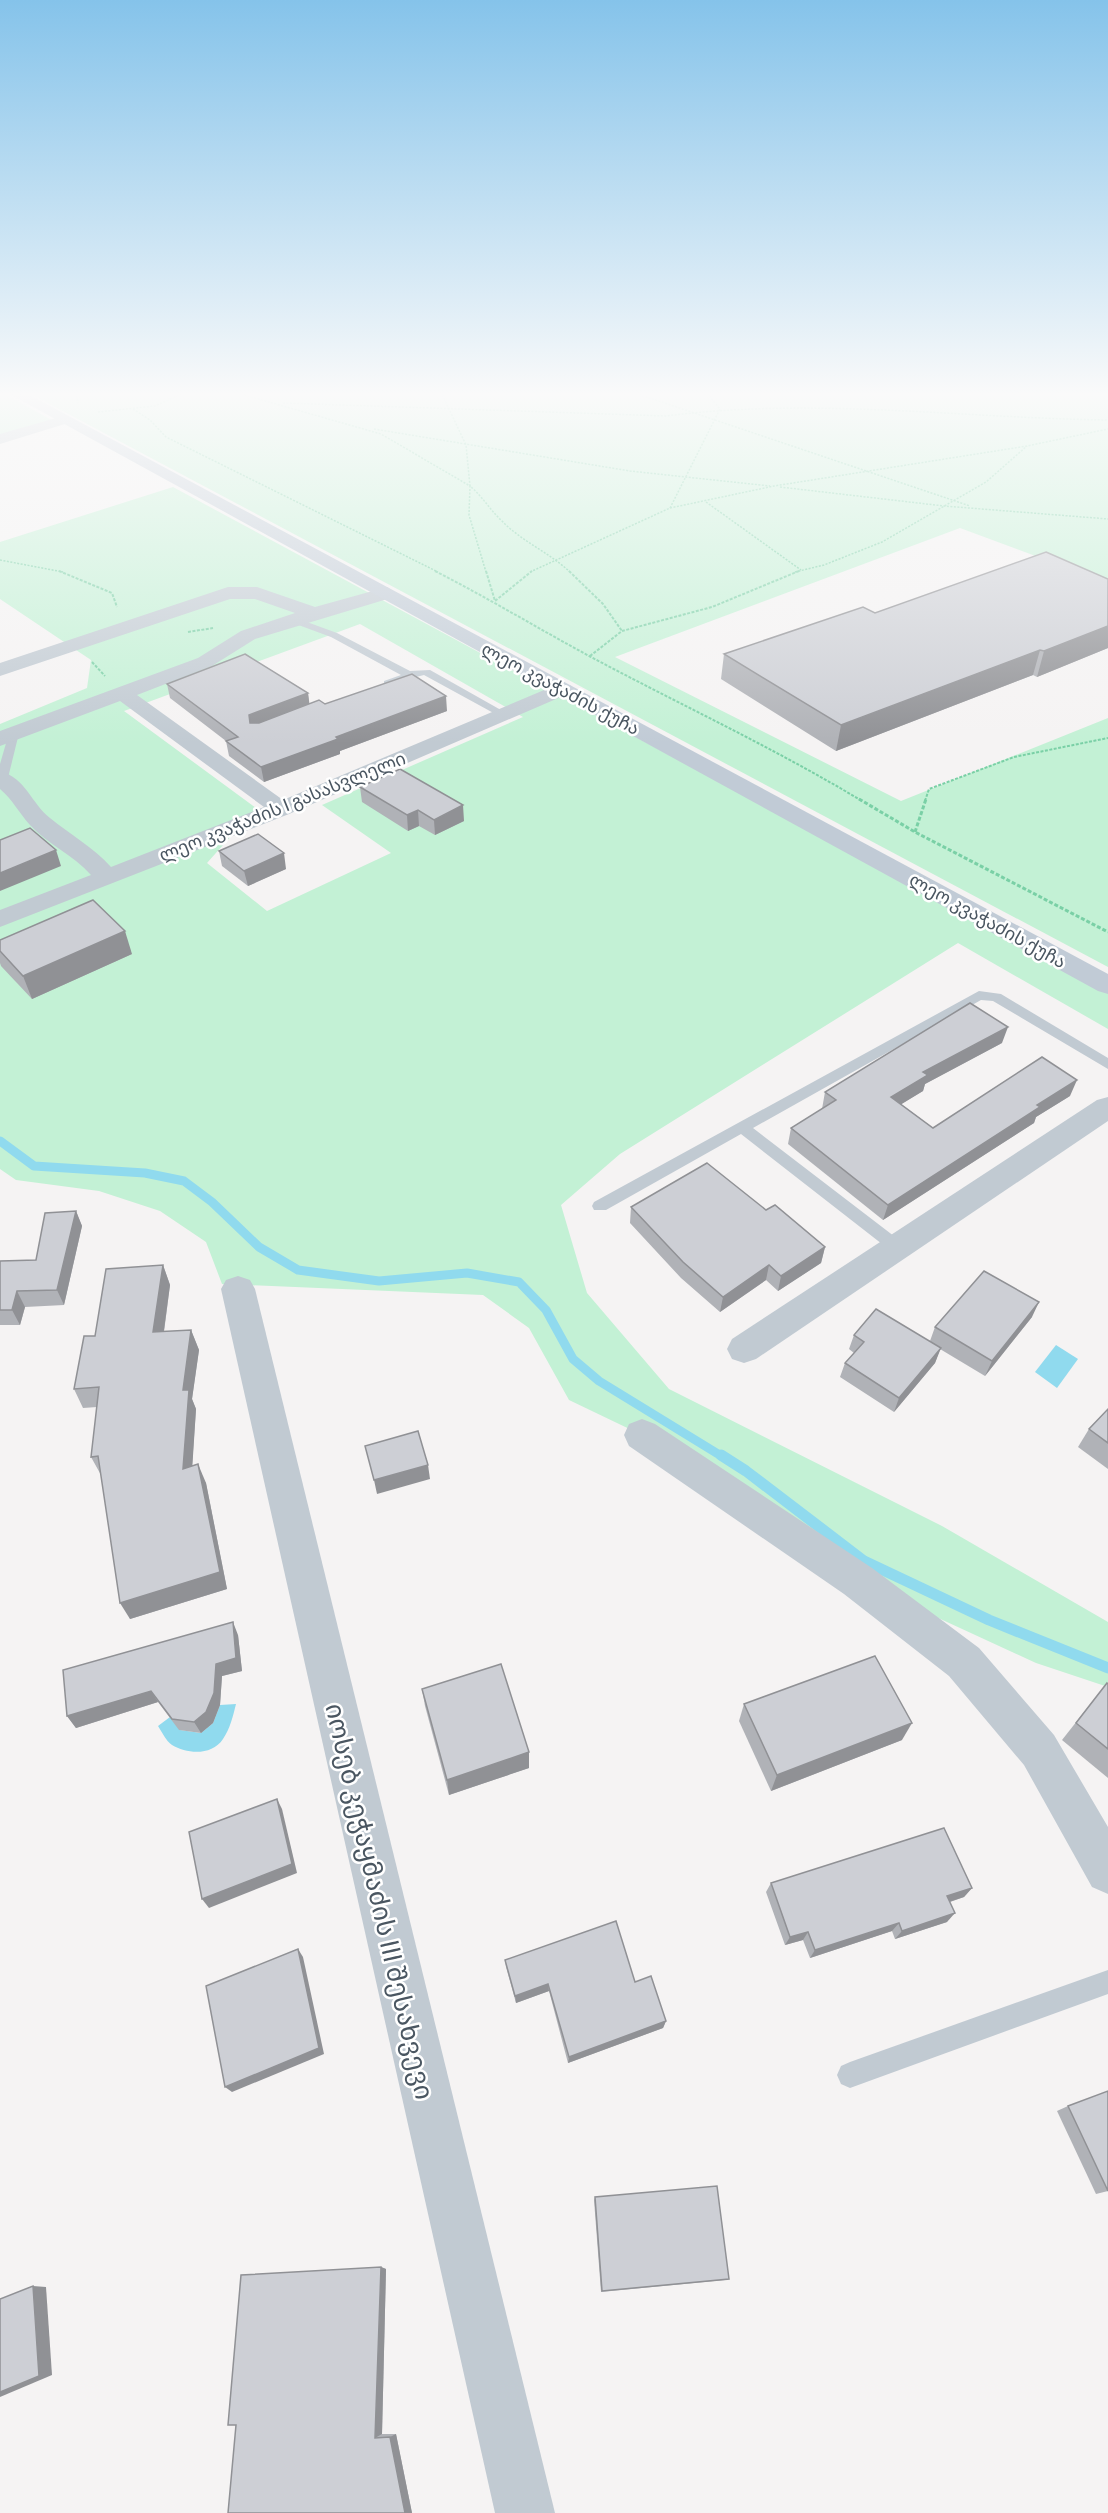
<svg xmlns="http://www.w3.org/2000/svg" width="1108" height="2513" viewBox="0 0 1108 2513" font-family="Commissioner,'Noto Sans Georgian',sans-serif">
	<rect width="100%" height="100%" fill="#f5f3f3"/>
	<g fill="#c3f1d5" fill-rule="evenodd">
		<polygon points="0,392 1,392 57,423 0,439"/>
		<polygon points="27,392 1108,392 1108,583 960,528 615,657 901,801 1108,718 1108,967"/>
		<path d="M173,487L1108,992V1029L958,943L620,1154L561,1205L587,1293L669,1389L942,1526L1108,1622V1687L1036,1663L858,1581L642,1435L569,1400L529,1328L483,1295L222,1284L206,1242L160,1211L99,1191L16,1180L0,1169V724L87,688L91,660L0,599V542ZM360,624L523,717L322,805L391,853L267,911L207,863L256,808L124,711Z"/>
	</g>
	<g fill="#90daee">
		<polygon points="1056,1345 1078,1359 1057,1388 1035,1372"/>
		<path d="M236,1704C233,1716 230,1729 223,1739C212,1756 187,1754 172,1745C166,1741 162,1732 158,1726L170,1717L180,1730L201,1733L213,1723L220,1705Z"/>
	</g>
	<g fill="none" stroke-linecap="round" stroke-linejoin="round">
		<polyline stroke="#90daee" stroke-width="9" points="0,1141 34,1166 145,1173 184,1181 212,1202 259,1247 298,1270 379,1281 467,1273 519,1282 546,1310 573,1359 599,1381 723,1457"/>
		<polyline stroke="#90daee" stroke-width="11" points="721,1455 746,1471 864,1561 989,1620 1108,1668"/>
		<g stroke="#7ad0a6" stroke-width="1.5" stroke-dasharray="2 1.5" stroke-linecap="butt">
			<polyline points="76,392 78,403"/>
			<polyline points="234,392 381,434 470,486 469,515 486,572"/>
			<path d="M441,392L466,445L470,486C483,497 490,510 502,521C521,541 550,553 570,572"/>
			<polyline points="632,392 970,506"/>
			<path d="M283,403L666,416C813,397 961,418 1108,420"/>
			<polyline points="133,409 150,420 166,437 438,572"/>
			<polyline points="98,412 155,406 186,392"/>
			<polyline points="374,429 630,471 770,486"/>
			<polyline points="780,487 944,506 1108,519"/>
			<polyline points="706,502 801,570"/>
			<polyline points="670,508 720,409 706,392"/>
			<polyline points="0,560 63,572"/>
			<polyline points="530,572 670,508 774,486 1027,446 1108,429"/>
			<polyline points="795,572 824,565 882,542 986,482 1027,446"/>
		</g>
		<g stroke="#7ad0a6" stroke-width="2" stroke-dasharray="3 1.5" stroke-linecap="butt">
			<polyline points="59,571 112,593 117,607"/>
			<path d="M435,571C488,598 539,629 591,657C681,705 774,748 862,801"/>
			<polyline points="486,571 495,601 532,571"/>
			<polyline points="569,571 603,604 622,631"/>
			<polyline points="188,632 213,628"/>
			<polyline points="590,656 622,631 712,607 799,571"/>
			<polyline points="92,662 105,676"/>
			<polyline points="925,801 929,789 1014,757 1108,738"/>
		</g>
		<g stroke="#7ad0a6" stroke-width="3" stroke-dasharray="4 2" stroke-linecap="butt">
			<polyline points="859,799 915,832 1108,932"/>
			<polyline points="915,832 926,799"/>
		</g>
		<g fill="#c1cad2" fill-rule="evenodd">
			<polygon points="296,618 337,633 410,671 430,670 508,714 499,716 424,675 384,685 384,681 401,675 331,637 293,623 291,621"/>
			<polygon points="14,730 19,733 8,778 0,781 0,764 9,733"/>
			<polygon points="979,991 1001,994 1108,1058 1108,1069 993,1001 981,1000 753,1128 903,1243 905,1247 903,1251 891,1251 741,1134 606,1210 594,1210 592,1206 594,1202"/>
			<polygon points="1108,1970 1108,1994 850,2088 841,2084 837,2075 841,2066 850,2062"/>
		</g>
		<g fill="#c1cad2" fill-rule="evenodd">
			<polygon points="63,416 70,420 68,423 0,444 0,434"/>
			<path d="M228,587H257L315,607L387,587L396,593L394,597L255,639L212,666L137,695L283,800L556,685H570L573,689L570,693L289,814L0,927V910L91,875C74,855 47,844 30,825C19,813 13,800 0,789V771C26,778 31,803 50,818C71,835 93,847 111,867L264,807L120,701L0,746V731L198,658L241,631L295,613L255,599H230L0,676V663Z"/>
			<polygon points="1108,1097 1108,1121 756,1359 744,1363 732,1359 727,1349 732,1339 1097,1100"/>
			<polygon points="238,1276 250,1280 255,1289 555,2513 495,2513 221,1289 226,1280"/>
			<polygon points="642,1419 655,1424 872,1568 979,1648 1054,1735 1108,1827 1108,1894 1092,1887 1024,1765 949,1676 844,1594 629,1446 624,1435 629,1424"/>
		</g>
		<polygon fill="#c1cbd6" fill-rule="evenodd" points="6,392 24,392 1108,974 1108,994 1098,991"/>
	</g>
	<g fill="#b0b2b7">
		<polygon points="1108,579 1108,648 1037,677 1033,675 836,751 721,679 724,654 875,613"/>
		<polygon points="167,684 308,693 309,704 325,704 447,711 340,751 340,754 264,782 229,756 226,741 170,698"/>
		<polygon points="360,787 464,821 435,835 419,826 408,831 362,802"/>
		<polygon points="219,851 286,869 248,886 222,866"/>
		<polygon points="0,940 132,954 32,999 1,966 0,963"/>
		<polygon points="1002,1043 925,1084 923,1091 901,1104 933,1128 1070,1096 1036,1117 1034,1123 883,1220 788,1144 791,1128 822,1109 825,1092"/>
		<polygon points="631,1207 766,1210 825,1247 821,1263 778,1291 766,1280 720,1312 681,1278 630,1223"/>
		<polygon points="76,1211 82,1226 64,1305 25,1307 20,1325 0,1325 0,1261 36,1260"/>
		<polygon points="163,1265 170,1285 164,1332 191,1330 199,1350 192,1399 196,1409 192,1466 206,1483 227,1589 130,1619 101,1475 91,1457 97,1407 83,1408 74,1389 95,1336"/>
		<polygon points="1032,1317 985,1376 940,1349 935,1363 894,1412 840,1377 845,1363 854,1353 849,1349 854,1335 930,1341 935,1327"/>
		<polygon points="1108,1409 1108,1469 1078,1447 1089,1429"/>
		<polygon points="238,1635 242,1671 222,1676 220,1705 213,1723 201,1733 179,1730 158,1702 76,1728 67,1716"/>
		<polygon points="1107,1683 1108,1684 1108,1778 1062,1740"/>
		<polygon points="422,1689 529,1752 529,1768 449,1795 425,1706"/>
		<polygon points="744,1704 902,1740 771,1791 739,1721"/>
		<polygon points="771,1883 972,1888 964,1897 950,1902 947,1922 895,1939 892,1931 810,1958 803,1940 785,1945 766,1892"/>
		<polygon points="505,1960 635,1982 666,2021 663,2028 568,2063 549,1991 516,2003 506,1967"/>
		<polygon points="1068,2106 1108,2191 1096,2194 1057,2111"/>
		<polygon points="595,2197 729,2279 725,2280 601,2292 594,2200"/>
		<polygon points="381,2267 386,2269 382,2434 396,2434 412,2513 228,2513"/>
	</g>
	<g fill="#909195">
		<polygon points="1108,626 1108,648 1037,677 1044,651"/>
		<polygon points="1040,650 1033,675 836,751 841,725"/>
		<polygon points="308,693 310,708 252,730 250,723 249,715"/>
		<polygon points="446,696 447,711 340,751 340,754 264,782 261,767 336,737"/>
		<polygon points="463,805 464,821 435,835 434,820"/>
		<polygon points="418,810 419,826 408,831 407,815"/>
		<polygon points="56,850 61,866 0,891 0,873"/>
		<polygon points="284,853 286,869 248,886 244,871"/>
		<polygon points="125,931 132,954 32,999 23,976"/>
		<polygon points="1008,1027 1002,1043 925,1084 923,1091 887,1113 891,1097 923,1072"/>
		<polygon points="1077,1080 1070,1096 1036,1117 1034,1123 883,1220 888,1205 1037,1105"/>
		<polygon points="76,1211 82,1226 64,1305 57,1290"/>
		<polygon points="825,1247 821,1263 778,1291 781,1276"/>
		<polygon points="163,1265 170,1285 161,1352 153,1332"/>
		<polygon points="769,1265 766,1280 720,1312 723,1297"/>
		<polygon points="17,1291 25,1307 20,1325 12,1310"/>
		<polygon points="1039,1302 1032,1317 985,1376 992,1361"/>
		<polygon points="191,1330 199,1350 192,1399 196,1409 191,1487 183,1469 183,1390"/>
		<polygon points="941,1348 935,1363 894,1412 899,1398"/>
		<polygon points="198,1464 206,1483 227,1589 130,1619 120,1603"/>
		<polygon points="428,1465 430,1479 377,1494 374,1480"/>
		<polygon points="233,1622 238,1635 242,1671 222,1676 220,1705 213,1723 201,1733 194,1722"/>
		<polygon points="151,1691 158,1702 76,1728 67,1716"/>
		<polygon points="912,1723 902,1740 771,1791 777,1775"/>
		<polygon points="529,1752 529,1768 449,1795 447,1780"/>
		<polygon points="277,1799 282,1809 297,1873 209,1908 202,1899"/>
		<polygon points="972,1888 964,1897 940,1905 947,1896"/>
		<polygon points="955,1913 947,1922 895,1939 902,1931"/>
		<polygon points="899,1923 892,1931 810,1958 815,1950"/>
		<polygon points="808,1932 803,1940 785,1945 790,1937"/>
		<polygon points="298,1949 303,1957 324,2054 232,2092 225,2087"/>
		<polygon points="548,1984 549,1991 516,2003 515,1996"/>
		<polygon points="666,2021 663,2028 568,2063 569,2057"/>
		<polygon points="381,2267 386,2269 382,2434 375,2438"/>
		<polygon points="33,2286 46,2287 52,2375 0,2397 0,2392"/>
		<polygon points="396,2434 412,2513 405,2513 390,2437"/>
	</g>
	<g fill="#cdcfd5" stroke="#909195" stroke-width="1.5">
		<polygon points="1046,552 1108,579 1108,626 1044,651 1040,650 841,725 724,654 863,607 875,613"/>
		<polygon points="245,654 308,693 249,715 250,723 259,723 319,700 325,704 412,674 446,696 336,737 338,739 261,767 226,741 238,737 167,684"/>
		<polygon points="400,769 463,805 434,820 418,810 407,815 360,787"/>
		<polygon points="30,828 56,850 0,873 0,840"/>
		<polygon points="258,834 284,853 244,871 219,851"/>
		<polygon points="93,900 125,931 23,976 0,951 0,940"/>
		<polygon points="970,1003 1008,1027 923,1072 928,1075 891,1097 933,1128 1042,1057 1077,1080 1037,1105 1040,1107 888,1205 791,1128 836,1100 825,1092"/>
		<polygon points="707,1163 766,1210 775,1205 825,1247 781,1276 769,1265 723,1297 683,1262 631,1207"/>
		<polygon points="76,1211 57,1290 17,1291 12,1310 0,1310 0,1261 36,1260 45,1213"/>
		<polygon points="163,1265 153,1332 191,1330 183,1390 189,1390 183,1469 198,1464 220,1572 120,1603 98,1456 91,1457 99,1387 74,1389 84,1336 95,1336 106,1269"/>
		<polygon points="984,1271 1039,1302 992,1361 935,1327"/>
		<polygon points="876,1309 941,1348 899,1398 845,1363 864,1342 854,1335"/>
		<polygon points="1108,1409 1108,1443 1089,1429"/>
		<polygon points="418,1431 428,1465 374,1480 365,1446"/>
		<polygon points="233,1622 236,1658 216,1664 214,1693 206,1712 194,1722 172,1719 151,1691 67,1716 63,1670"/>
		<polygon points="875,1656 912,1723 777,1775 744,1704"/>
		<polygon points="501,1664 529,1752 447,1780 422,1689"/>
		<polygon points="1107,1683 1108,1684 1108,1749 1076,1723"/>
		<polygon points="277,1799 292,1864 202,1899 189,1832"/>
		<polygon points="944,1828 972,1888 947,1896 955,1913 902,1931 899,1923 815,1950 808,1932 790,1937 771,1883"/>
		<polygon points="616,1921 635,1982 651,1976 666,2021 569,2057 548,1984 515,1996 505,1960"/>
		<polygon points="298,1949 319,2048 225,2087 206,1986"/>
		<polygon points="1108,2091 1108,2191 1068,2106"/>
		<polygon points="717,2186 729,2279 602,2291 595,2197"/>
		<polygon points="381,2267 375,2438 390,2437 405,2513 228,2513 236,2425 228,2425 241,2275"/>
		<polygon points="33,2286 39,2376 0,2392 0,2299"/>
	</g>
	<linearGradient id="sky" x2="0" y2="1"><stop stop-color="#85c3ea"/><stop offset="0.53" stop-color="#fafafa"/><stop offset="1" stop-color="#fafafa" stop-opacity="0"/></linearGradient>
	<rect width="1108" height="744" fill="url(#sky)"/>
	<g text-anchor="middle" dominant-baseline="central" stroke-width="5" stroke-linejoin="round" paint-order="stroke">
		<g font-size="18" fill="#4a5661" stroke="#fff">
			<text transform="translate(561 688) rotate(28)">ლეო კვაჭაძის ქუჩა</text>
			<text transform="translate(282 806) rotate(-22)">ლეო კვაჭაძის I გასასვლელი</text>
			<text transform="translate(988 920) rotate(29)">ლეო კვაჭაძის ქუჩა</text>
		</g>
		<g font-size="26" fill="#4a5661" stroke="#fff">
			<text transform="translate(381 1901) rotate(77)">იოსებ კეჭაყმაძის III შესახვევი</text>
		</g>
	</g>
</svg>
